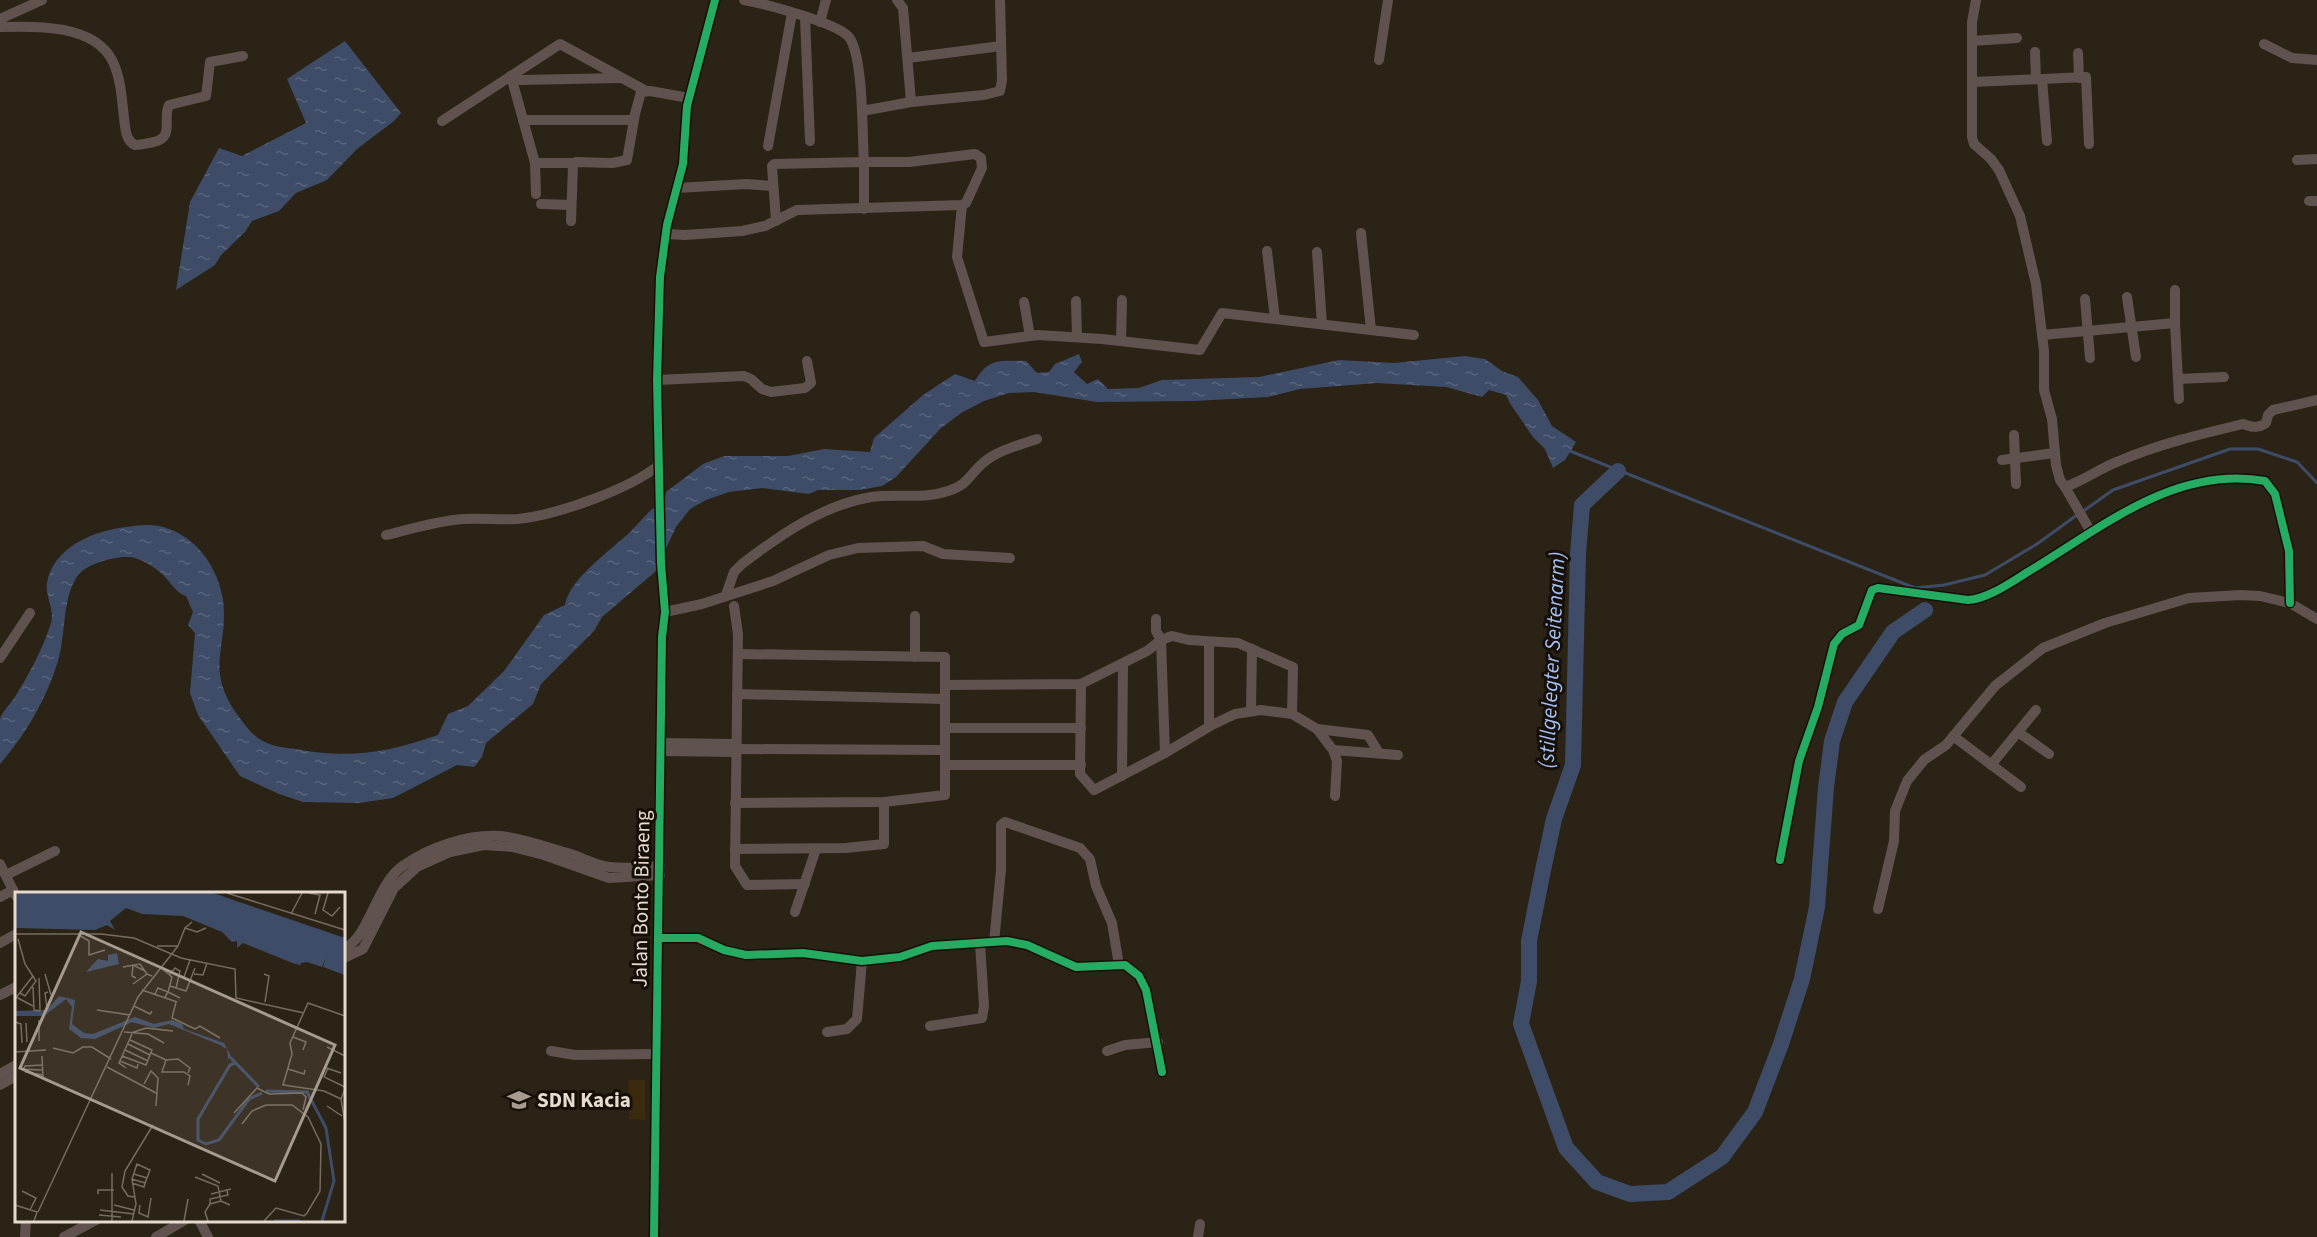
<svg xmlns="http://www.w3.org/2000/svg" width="2317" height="1237" viewBox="0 0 2317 1237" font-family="'Source Sans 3',sans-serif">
	<defs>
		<pattern id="water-ripples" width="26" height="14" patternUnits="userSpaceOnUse" patternTransform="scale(1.5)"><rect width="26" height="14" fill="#3e4c67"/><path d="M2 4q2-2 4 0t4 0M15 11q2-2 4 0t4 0" fill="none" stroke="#5a657c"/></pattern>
	</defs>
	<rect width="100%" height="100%" fill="#2b2316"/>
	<polygon fill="#3c2a0f" points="628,1080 645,1080 645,1120 629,1119"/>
	<g fill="url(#water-ripples)">
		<polygon points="345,41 401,113 394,121 357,149 327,180 296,193 279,211 252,221 245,232 221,255 215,265 176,290 190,202 219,148 242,156 306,123 287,79"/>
		<path d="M1079,354L1082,362L1074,372L1087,384L1098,379L1108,389L1139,388L1162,380L1259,377L1339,360L1394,363L1465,356L1485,359L1502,371L1518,377L1538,400L1552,426L1576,442L1565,460L1553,468L1545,449L1533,437L1511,405L1506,395L1489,390L1482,397L1446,387L1377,383L1300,389L1268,397L1194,401L1097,402L1034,392L1009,393L984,401L961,413L940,429L896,477L882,486L859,490H818L809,494L762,488L729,492L706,500L690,509L676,527L655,572L602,617L594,631L541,684L533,704L486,743L482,757L474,767L457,765L393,798L359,803L303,802L279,794L240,776L198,715L190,693L195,633L188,625L193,612L186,596C176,592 173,586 166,578C158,569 147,562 135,558C122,554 89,563 80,573C62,592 66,636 58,661C46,700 26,734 0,764C0,752 0,730 0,719C2,712 11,703 15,697C29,674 43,649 51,623C55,610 45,596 47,583C53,547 95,530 127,527C138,525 152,524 163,527C196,536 218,567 223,600C229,649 203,668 239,717C245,725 252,735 261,740C270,746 285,748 296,749C351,759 386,753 438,735L448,714L468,706L504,671L544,615L565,605C569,579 611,550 629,533C637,525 644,517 652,509L663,507L666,492L703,464L724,456H788L824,449L870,452L874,438L923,395L955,374L975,381C989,357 1001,361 1026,361L1037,373L1049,372L1055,364Z"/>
	</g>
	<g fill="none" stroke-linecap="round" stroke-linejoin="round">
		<g stroke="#3e4c67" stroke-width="3">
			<polyline points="1570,451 1915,588 1944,585 1985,575 2037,544 2077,515"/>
			<polyline points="2082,512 2113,490 2230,449 2258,449 2297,462 2317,483"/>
		</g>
		<polyline stroke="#3e4c67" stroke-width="16" points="1618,471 1582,505 1578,554 1573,765 1554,819 1542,875 1529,941 1529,981 1521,1024 1566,1148 1597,1182 1630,1194 1668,1192 1722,1157 1755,1112 1781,1044 1802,979 1817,907 1826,788 1832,741 1845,702 1893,632 1925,610"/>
		<g stroke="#60534f" stroke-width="10">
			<polyline points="897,0 903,8 911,102"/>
			<path d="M1976,0L1972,22V137L1974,144L1991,159L1999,170L2020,216L2036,284L2044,351V390L2052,419L2056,465L2060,480L2065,487C2084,481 2100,468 2119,461C2159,444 2201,434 2243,424C2251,427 2258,429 2266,423L2268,415L2273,410L2317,400"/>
			<polyline points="805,18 810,141"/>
			<polyline points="0,19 42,0"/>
			<polyline points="820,22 826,0"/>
			<path d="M0,27C35,26 95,24 113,62C122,81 122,105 125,126C126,133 127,141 135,145C142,145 148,143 154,142C175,137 162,119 169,105L206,96L210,62L243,56"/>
			<polyline points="1972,41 2017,38"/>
			<polyline points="2264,44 2292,58 2317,60"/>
			<polyline points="2035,52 2036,79"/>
			<polyline points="2078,53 2079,78"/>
			<polyline points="908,58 1001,46"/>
			<polyline points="1379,60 1388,0"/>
			<polyline points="511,76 535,163 576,163"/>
			<polyline points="511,76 520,80 621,78"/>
			<polyline points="2042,79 2047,141"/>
			<polyline points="1973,82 2086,77 2089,144"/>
			<polyline points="862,111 911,102 984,95 1000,91 1002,80 1000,0"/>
			<polyline points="523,120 633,120"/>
			<polyline points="442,121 560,44 646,91"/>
			<polyline points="768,146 792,13"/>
			<polyline points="2297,160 2317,159"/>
			<polyline points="535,163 536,194"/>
			<polyline points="677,188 746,184 772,186"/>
			<polyline points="2309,201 2317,201"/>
			<polyline points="541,204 571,205"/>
			<polyline points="962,205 957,257 984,342 1038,335 1102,339 1200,350 1222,313 1414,335"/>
			<polyline points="571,221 573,165 576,162 612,163 627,160 635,114 641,92 650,91 689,98"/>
			<polyline points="776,221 772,166 774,164 864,162 864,209"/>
			<polyline points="1361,233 1371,330"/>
			<path d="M666,234L685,235L742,231L765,226L797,210L962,205L966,203L982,168L981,158L975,154L909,162H864C862,137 864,53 848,36C834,22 765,4 744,0"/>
			<polyline points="1267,251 1275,319"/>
			<polyline points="1317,252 1322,324"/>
			<polyline points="2127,297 2136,357"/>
			<polyline points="2085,299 2090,358"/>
			<polyline points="1076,301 1077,337"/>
			<polyline points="1024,302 1030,336"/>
			<polyline points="2175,323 2179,399"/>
			<polyline points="2042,335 2175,323 2175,290"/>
			<polyline points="1121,341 1122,300"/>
			<polyline points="2178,379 2224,377"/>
			<polyline points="657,380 744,376 751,379 762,389 771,392 805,388 811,383 807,361"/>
			<polyline points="2014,435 2016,484"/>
			<polyline points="2002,460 2054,453"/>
			<polyline points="2065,487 2091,532"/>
			<path d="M386,535C411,529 436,521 463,519C481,518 500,520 518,519C557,515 630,489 659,465"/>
			<path d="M726,595L734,572L742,564C780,535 823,505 871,497C897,493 922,500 948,491C968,485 969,475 983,463C997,450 1020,445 1037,439"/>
			<polyline points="734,606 738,634 735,866 747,885 805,884"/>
			<polyline points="665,612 702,604 773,581 829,555 858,548 923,546 943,554 1010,558"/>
			<polyline points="1156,619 1156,631 1161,640 1165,753"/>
			<polyline points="915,657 915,616"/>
			<polyline points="0,658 30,613"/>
			<polyline points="1081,684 1080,774 1094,790 1165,753 1212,725 1235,714 1261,710 1292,714 1317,729 1333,750 1337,761 1335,796"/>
			<polyline points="945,685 1081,684 1147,651 1161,640 1172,636 1189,640 1238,643 1293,667 1292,714"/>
			<polyline points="737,694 945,699"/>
			<polyline points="1251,711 1252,649"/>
			<polyline points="1209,727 1209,642"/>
			<polyline points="945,728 1081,728"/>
			<polyline points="1317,729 1368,735 1379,753"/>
			<polyline points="2018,732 2049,754"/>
			<polyline points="1953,736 2021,787"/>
			<polyline points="661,743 736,744"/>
			<polyline points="736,749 945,750"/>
			<polyline points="1333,750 1398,755"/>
			<polyline points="661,751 736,752"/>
			<polyline points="945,765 1081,765"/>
			<polyline points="1991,765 2036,710"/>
			<polyline points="1122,776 1123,664"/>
			<polyline points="735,803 884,802 945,795 945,657 738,654"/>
			<polyline points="735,849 846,848 884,844 884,802"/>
			<path d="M1780,860L1799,761L1818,707L1834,644L1842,634L1859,625L1872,590L1878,588L1968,600C1987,599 2010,583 2026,573C2100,529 2174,465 2265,481L2275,494L2289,551L2290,603"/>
			<polyline points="0,864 16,896"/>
			<polyline points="6,875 55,851"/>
			<polyline points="0,897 13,890"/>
			<polyline points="1878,909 1894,841 1895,811 1907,781 1924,760 1946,745 1995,686 2043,648 2105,623 2189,598 2241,595 2260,596 2290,603 2317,619"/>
			<polyline points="795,912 816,849"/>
			<polyline points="660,938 698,938 724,950 746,955 803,953 862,961 900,957 932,946 1007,941 1027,945 1076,967 1125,965 1139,976 1146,990 1162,1072"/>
			<polyline points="994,942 1001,870 1001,825 1005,822 1080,848 1090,859 1096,886 1112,923 1119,965"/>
			<polyline points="0,943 16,934"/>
			<path d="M344,948C369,939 376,883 404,865C430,847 468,834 500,836C523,838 548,848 571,854C583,858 597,866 610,867C626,869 644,867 660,866"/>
			<polyline points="344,958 363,949 394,888 417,867 450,852 484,845 512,847 544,855 609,878 660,875"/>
			<polyline points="0,995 16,987"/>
			<polyline points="930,1026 982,1018 984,1006 980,943"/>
			<polyline points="827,1032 847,1029 857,1019 862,961"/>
			<polyline points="551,1051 575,1055 657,1054"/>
			<polyline points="1107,1051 1125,1045 1158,1042"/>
			<polyline points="0,1074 16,1065"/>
			<polyline points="0,1085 16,1076"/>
			<polyline points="199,1220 208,1237"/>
			<polyline points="25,1237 26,1220"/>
			<polyline points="64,1237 96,1220"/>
			<polyline points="156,1237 185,1220"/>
			<polyline points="654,1237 662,637 665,612 661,563 657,380 660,277 667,225 683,164 687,106 715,0"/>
			<polyline points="1198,1237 1200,1224"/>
		</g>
		<g stroke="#160f06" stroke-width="11">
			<g id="cycleway">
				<path d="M1780,860L1799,761L1818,707L1834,644L1842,634L1859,625L1872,590L1878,588L1968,600C1987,599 2010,583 2026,573C2100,529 2174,465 2265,481L2275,494L2289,551L2290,603"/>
				<polyline points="660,938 698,938 724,950 746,955 803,953 862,961 900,957 932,946 1007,941 1027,945 1076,967 1125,965 1139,976 1146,990 1162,1072"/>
				<polyline points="654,1237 662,637 665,612 661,563 657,380 660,277 667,225 683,164 687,106 715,0"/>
			</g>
		</g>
		<use href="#cycleway" stroke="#26ab63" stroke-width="8"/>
	</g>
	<defs>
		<g id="school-bare" transform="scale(1.8)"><path d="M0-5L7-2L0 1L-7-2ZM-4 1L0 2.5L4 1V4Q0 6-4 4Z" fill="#a59b8e" stroke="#160f06" stroke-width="2.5" paint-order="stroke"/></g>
	</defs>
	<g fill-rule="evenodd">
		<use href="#school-bare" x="519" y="1100"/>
	</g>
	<g text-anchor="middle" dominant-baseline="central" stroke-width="6" stroke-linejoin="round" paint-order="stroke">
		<g font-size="21" fill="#e6dbce" stroke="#160f06">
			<text transform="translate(641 899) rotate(-89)">Jalan Bonto Biraeng</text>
		</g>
		<g font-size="21" font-weight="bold" fill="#e6dbce" stroke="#160f06" text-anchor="start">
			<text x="537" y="1100">SDN Kacia</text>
		</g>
		<g font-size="22" font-style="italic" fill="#a4c1f9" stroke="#160f06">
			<text transform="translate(1552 660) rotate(-87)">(stillgelegter Seitenarm)</text>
		</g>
	</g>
	<g transform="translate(15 892)">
		<rect width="330" height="330" fill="#2b2316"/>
		<path d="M0,1H198L330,46V83L308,75L311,65L307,75L292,70L280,72L228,51L222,56V49L217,50L207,40L168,24L127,22L111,16L95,29L100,38L92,33L80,38L0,36ZM102,61L104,72L71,80L83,67L93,69V63ZM44,104L60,108L57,132L69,141L78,142L120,125L139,132L157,128L167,132L169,137L209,151L217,166L213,167L212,157L205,153L154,132L139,136L117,130L80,147L66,146L54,137L57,115L51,107L29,124H0V119L32,118Z" fill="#3e4c67"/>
		<path fill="none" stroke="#3e4c67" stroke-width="3" d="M284,73L288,32M216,166L244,195M220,171L215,173L183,227V248L191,252L204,248L234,207L247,201M251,199L292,200L311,236L319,289L307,329M259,329H285"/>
		<path fill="none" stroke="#766d60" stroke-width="1.5" d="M212,1L330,38M294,1L305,3L300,22M313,1L308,18L317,24L325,15M276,22L287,1M170,36L182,40L191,36M0,42H86L119,46L166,66L220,77L221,106L289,121M64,43L74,49V63L90,58M3,47L10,72L21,89L10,104L5,101M142,54H163L170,36L177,30M108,75L125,72L132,82M145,75L157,85L153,100L165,106M30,82L36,103M155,82L160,76L165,79L161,96M179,82L188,83L192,71M249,82L254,84L250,110M169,85L175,68M24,86L25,119M121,86L117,84L118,73L130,79M118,92L132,82L137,84M155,94L171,99L173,94M173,94L180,76M18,95L19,118L25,119M127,98L162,110M140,102L143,96L153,100L150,105M1,105L18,114M0,107L18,84M161,110L157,126L180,137L185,134L205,146M119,114L135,122L137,119M32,116L30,101L33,100M82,118L115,123M24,128V149M0,130L6,132L7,151M11,131L12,150M109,140L133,142L149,151M116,141L131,136L158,139M278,145L291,150L288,158M113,152L135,163M312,155L330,164M38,156L58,161L68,155H77L96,167M110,158L133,169M0,160L31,158M136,161L151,168L163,167L175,176L173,181M27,164L28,187M107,164L131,173L137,158L115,148M151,168L147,180H169L175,184L173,193M105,169L122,176L123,172M92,175L141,201M309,175L326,181M111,176L104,171L117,142M313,176L309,185L330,195M5,177L27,178M273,177L289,182L290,178M8,178L10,174L27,173M10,180L28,183M129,192L136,179L143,186L141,214M330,197L326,207L330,231M326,207L309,199L268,193L277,162L275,151L293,111L330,124M312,214L327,224M219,221L242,196L254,202L287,201L291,205L288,218M227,232L237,219L251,213H277L293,225L306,252L305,299L292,321L289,324L261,316L249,329M97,281V329M187,282L205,291M180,285L203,294L206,309M117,287L122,272L135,278L132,286L119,282M117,291L129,295L132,285M7,299L21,306L15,318M83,302V298H99M196,302L216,297M119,305L113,304L107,295L110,279L138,233M195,312V307L213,303L212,298M0,313L22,320L19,329M99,313L119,318M125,313L124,321L133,325L136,306M85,318L119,322M23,320L123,105L163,54M84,323L106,325M117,329L121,312L117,287L130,291M169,329L173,307M193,329L190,320L195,312L206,309L215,313"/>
		<path fill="#a59b8e" fill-opacity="0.15" stroke="#a59b8e" stroke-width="3" d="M66,40L320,153L260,289L5,176Z"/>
		<rect width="330" height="330" fill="none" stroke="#e6dbce" stroke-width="3"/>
	</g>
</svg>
